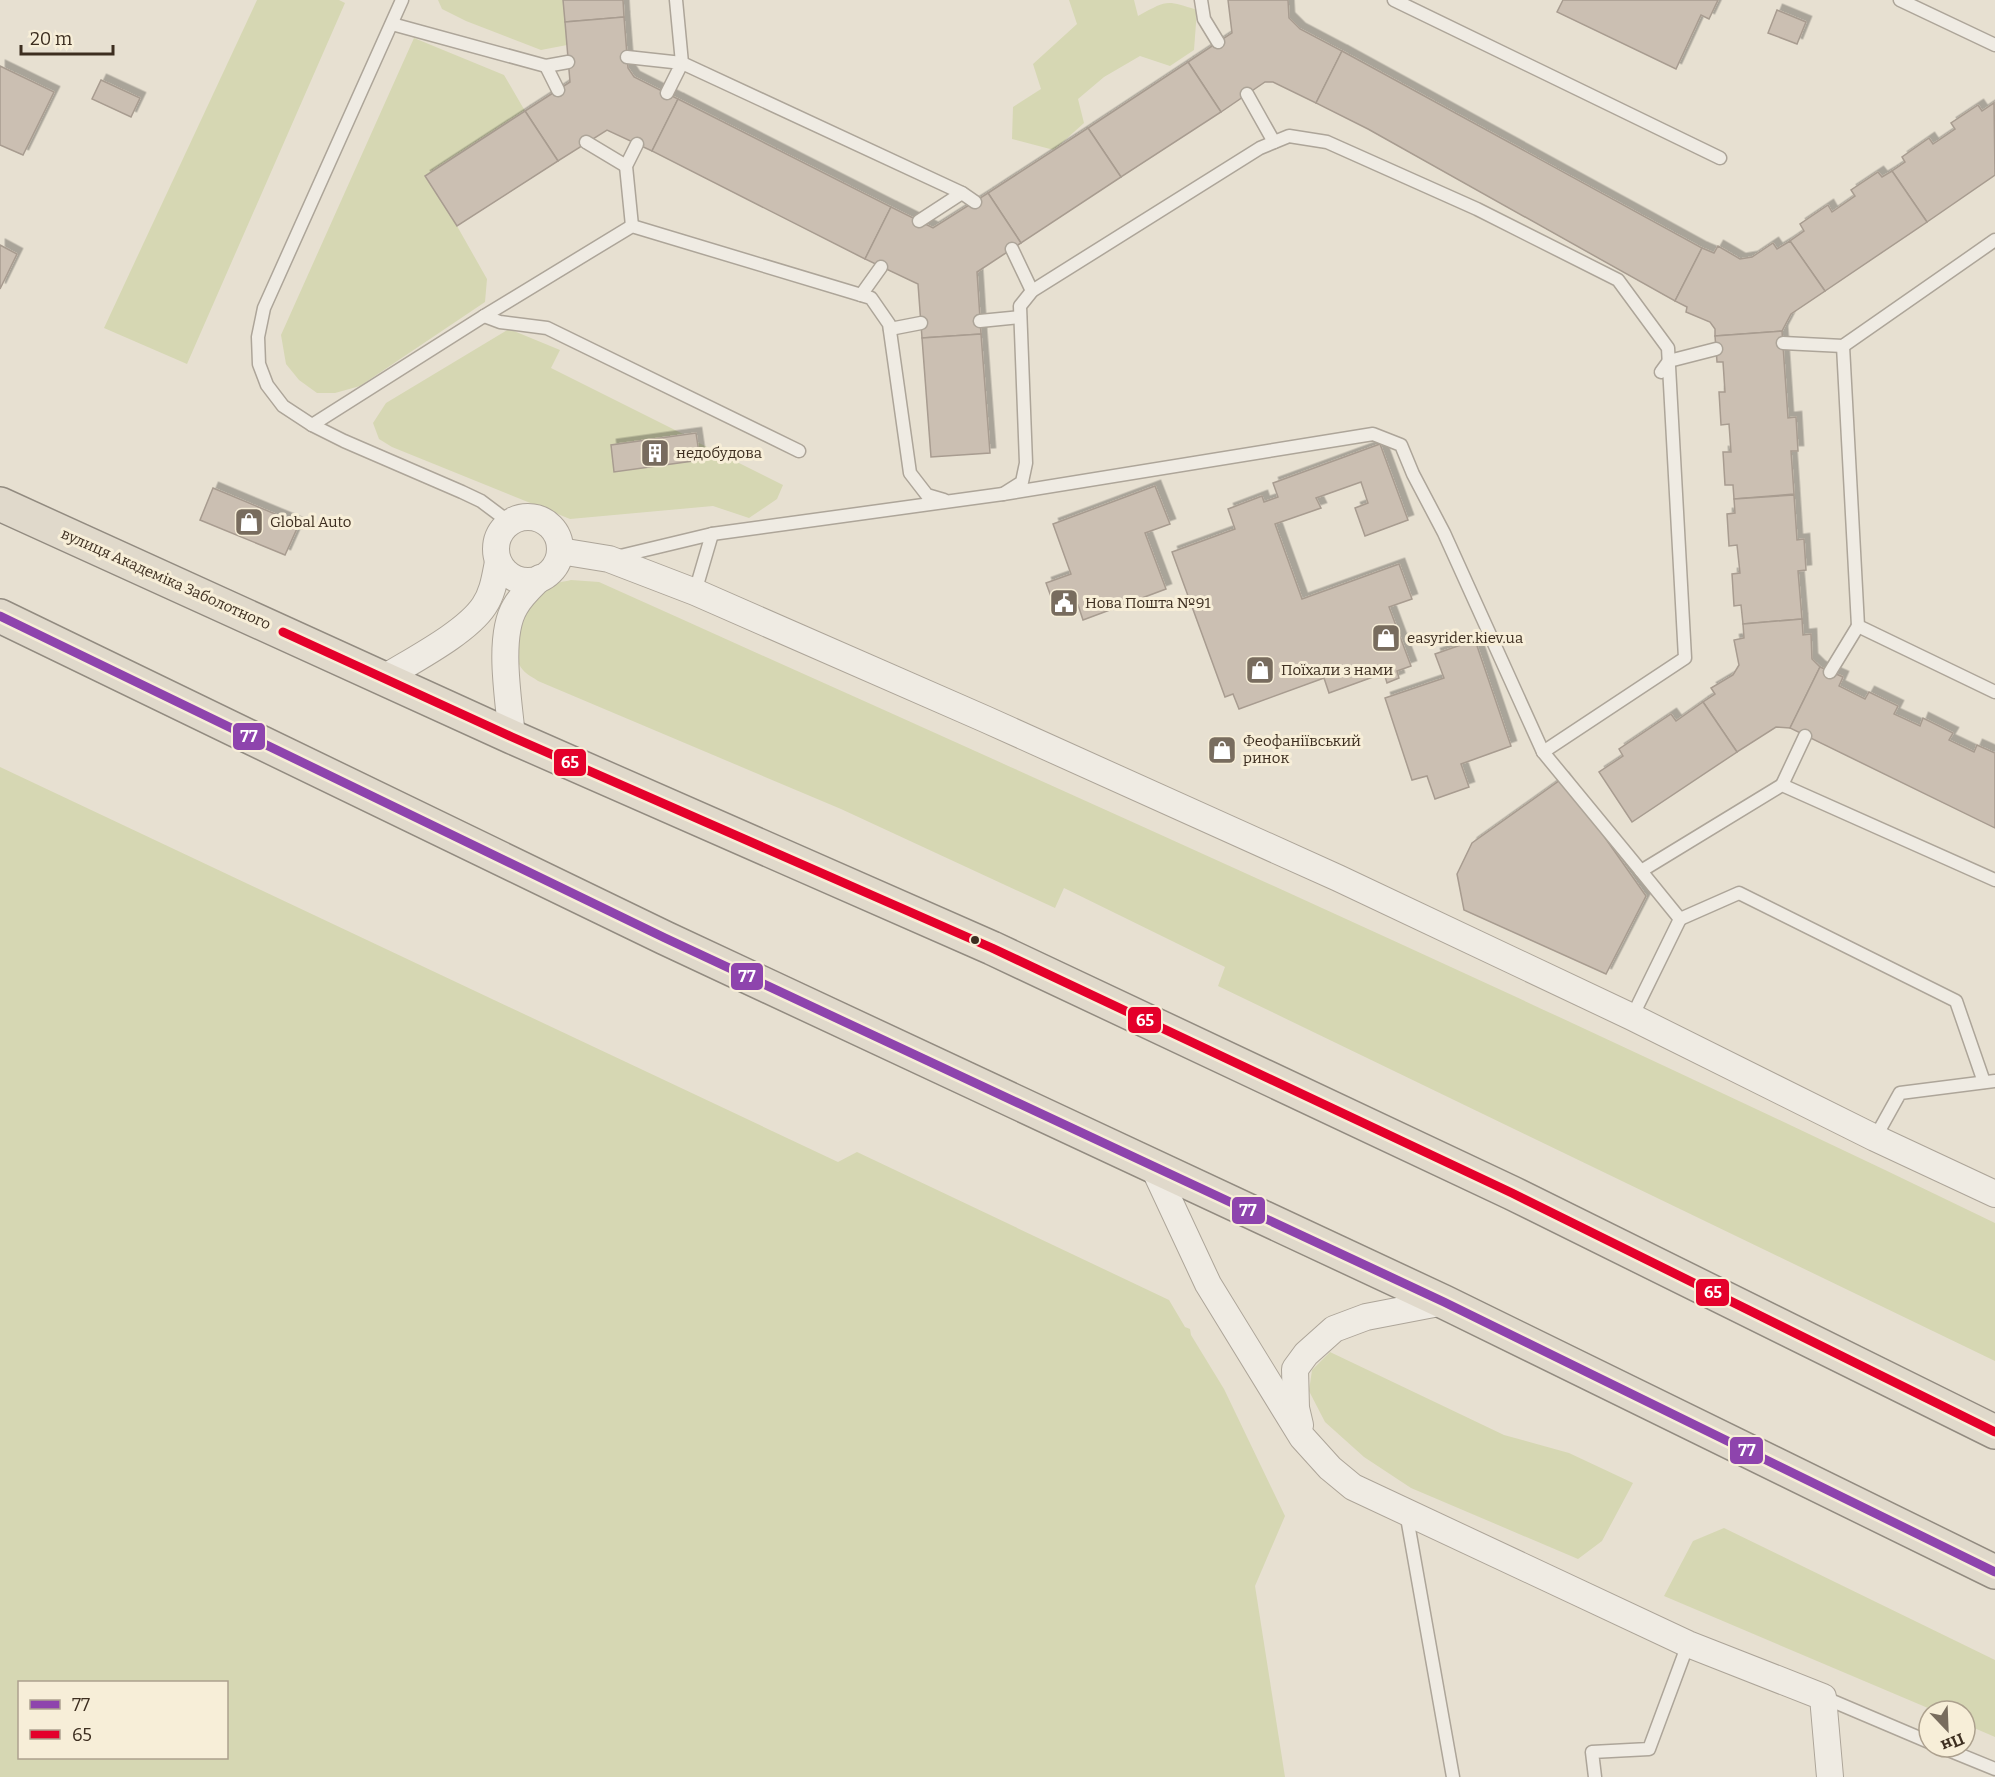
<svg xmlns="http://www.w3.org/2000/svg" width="1995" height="1777" viewBox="0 0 1995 1777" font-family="Bitter,serif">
	<defs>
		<filter id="shadow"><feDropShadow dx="5.5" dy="-5.5" stdDeviation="0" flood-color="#0004"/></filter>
	</defs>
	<rect width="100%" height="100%" fill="#e7e0d1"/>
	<g fill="#d6d7b3" fill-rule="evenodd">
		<polygon points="257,0 339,0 345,3 187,364 104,328"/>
		<polygon points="438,0 563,0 567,45 541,50 466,21 442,9"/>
		<path d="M1069,0H1134L1138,16C1168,0 1165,0 1197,10L1194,50L1170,66L1140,56L1104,77L1078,99L1084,123L1054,150L1012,139L1013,107L1041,89L1033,64L1077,24Z"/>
		<polygon points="414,38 504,75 525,111 425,176 457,226 487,279 485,302 360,386 335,393 317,393 299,380 286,364 281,335"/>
		<polygon points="509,329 560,350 551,368 683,434 611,445 615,472 699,460 697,442 783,485 777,499 749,518 713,506 570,519 392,447 379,439 373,423 386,403"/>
		<path d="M571,580L599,582C1066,792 1534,1000 1995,1223V1361L1218,986L1225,967L1064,888L1055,908L841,809L538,681C534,678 526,674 523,670C503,647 528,602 548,587C554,582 564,582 571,580Z"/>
		<path d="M0,767L838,1162L857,1152L1169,1300L1185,1327L1190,1329L1191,1335L1224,1389L1285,1516L1255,1586L1285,1777H0ZM20,1682H226V1758H20Z"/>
		<polygon points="1330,1352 1504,1435 1569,1453 1633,1483 1602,1541 1578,1559 1411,1488 1364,1457 1325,1422 1309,1391 1312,1370"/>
		<polygon points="1724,1528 1995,1660 1995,1737 1965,1724 1965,1711 1935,1711 1664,1596 1693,1541"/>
	</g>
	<g fill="#cbbfb2" stroke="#a89c90" stroke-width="1.5" filter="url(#shadow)">
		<polygon points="563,0 623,0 624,17 565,22"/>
		<polygon points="1228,0 1288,0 1289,18 1300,29 1342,51 1316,103 1273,82 1265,82 1221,112 1188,62 1232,33"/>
		<polygon points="1563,0 1718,0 1709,19 1701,15 1676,69 1557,12"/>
		<polygon points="1777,10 1806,22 1797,44 1768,33"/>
		<polygon points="624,17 628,68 634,77 678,99 652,151 607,130 558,161 525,111 570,82 565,22"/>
		<polygon points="1342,51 1702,248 1675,301 1368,129 1316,103"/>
		<polygon points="1188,62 1221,112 1121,177 1088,128"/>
		<polygon points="0,66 54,92 23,155 0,145"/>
		<polygon points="101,80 140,98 131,117 92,99"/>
		<polygon points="678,99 891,207 865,259 652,151"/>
		<polygon points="1994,103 1995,175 1927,222 1892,171 1905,162 1902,157 1929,138 1933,144 1955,129 1951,123 1978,105 1982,111"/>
		<polygon points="525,111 558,161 457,226 425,176"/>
		<polygon points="1088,128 1121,177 1021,243 988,193"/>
		<polygon points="1892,171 1927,222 1825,291 1790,241 1804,231 1800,224 1828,205 1832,212 1855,196 1851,190 1878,172 1882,177"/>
		<polygon points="988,193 1021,243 977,272 981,334 922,338 918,284 865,259 891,207 933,228"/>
		<polygon points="1790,241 1825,291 1791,314 1782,331 1715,336 1715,329 1710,322 1686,312 1687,307 1675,301 1702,248 1714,253 1718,246 1740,259 1752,257 1773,243 1777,249"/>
		<polygon points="0,245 17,254 0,289"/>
		<polygon points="1782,331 1788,418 1796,417 1798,451 1791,451 1794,494 1734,499 1733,485 1725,485 1723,452 1731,452 1729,424 1721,425 1719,392 1725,392 1723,362 1717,362 1715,336"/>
		<polygon points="981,334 990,453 931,457 922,338"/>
		<polygon points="696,433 700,460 614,472 611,445"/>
		<polygon points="1380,444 1408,520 1365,536 1355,508 1368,503 1361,482 1316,498 1321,508 1275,524 1302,599 1399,564 1412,599 1389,607 1411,666 1397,671 1399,678 1387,683 1384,673 1329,693 1324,678 1239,709 1233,694 1225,697 1172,552 1235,529 1228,509 1262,496 1264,502 1278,497 1273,483"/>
		<polygon points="1155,486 1170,524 1145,533 1166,589 1083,620 1078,605 1057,613 1046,583 1071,574 1053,524"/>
		<polygon points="213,488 299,524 285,555 200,520"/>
		<polygon points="1794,495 1797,540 1804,539 1806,570 1798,571 1802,619 1743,624 1741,605 1734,606 1732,574 1740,573 1737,545 1729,546 1727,514 1735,513 1734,499"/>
		<polygon points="1802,619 1803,635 1811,634 1812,659 1820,667 1790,728 1776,727 1737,752 1703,702 1715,694 1711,688 1733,675 1739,665 1734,640 1744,638 1743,624"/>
		<polygon points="1475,640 1511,746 1461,764 1469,787 1435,799 1427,776 1412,780 1385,698 1444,678 1435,654"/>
		<polygon points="1820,667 1843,677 1839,686 1865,699 1869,692 1898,706 1894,714 1920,726 1923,718 1953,733 1949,740 1974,752 1977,745 1995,753 1995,828 1790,728"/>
		<polygon points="1703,702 1737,752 1632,822 1599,772 1623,756 1619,749 1671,714 1676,721"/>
		<polygon points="1563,778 1646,896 1606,974 1464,910 1457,874 1472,843"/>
	</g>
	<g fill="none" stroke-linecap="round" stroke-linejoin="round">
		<g stroke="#ada599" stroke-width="15">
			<g id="service">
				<polyline points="402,0 264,308 258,337 259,364 267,385 283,406 312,425 344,441 462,492 481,501 509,522"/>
				<polyline points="676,0 682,63 962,193 975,202"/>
				<polyline points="1201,0 1204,19 1218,42"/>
				<polyline points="1394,0 1720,158"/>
				<polyline points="1900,0 1995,45"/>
				<polyline points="392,24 546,66 568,62"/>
				<polyline points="627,57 682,63 667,93"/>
				<polyline points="546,66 558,90"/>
				<polyline points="1247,94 1274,142"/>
				<polyline points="586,142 626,166"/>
				<polyline points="919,221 962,193"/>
				<polyline points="632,226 626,166 637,144"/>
				<polyline points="1012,249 1032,291"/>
				<polyline points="861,295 881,267"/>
				<polyline points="484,316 500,322 547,328 799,451"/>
				<polyline points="980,321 1020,317"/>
				<polyline points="890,329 921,323"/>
				<polyline points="1783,343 1843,346 1995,240"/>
				<polyline points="1843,346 1858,626 1995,692"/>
				<polyline points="1661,372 1669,361 1716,349"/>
				<polyline points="312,425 484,316 632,226 871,298 889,324 910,473 927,495 944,500"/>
				<polyline points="1003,494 1022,482 1026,463 1020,306 1032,291 1260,148 1289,136 1327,142 1477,209 1618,280 1668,348 1685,658 1543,752 1641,871"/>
				<polyline points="616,557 712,534 1003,494 1373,434 1401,445 1413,474 1444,533 1543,752"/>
				<polyline points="695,592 712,534"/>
				<polyline points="1830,672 1858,626"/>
				<polyline points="1782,785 1805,736"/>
				<polyline points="1680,919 1739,893 1956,1001 1984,1082"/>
				<polyline points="1632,1017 1680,919 1641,871 1782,785 1995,880"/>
				<polyline points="1875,1138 1900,1093 1995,1081"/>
				<polyline points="1406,1512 1453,1777"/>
				<polyline points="1823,1697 1929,1742"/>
				<polyline points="1941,1747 1995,1769"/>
				<polyline points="1595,1777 1592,1752 1649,1749 1688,1644"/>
			</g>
		</g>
		<g stroke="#ada599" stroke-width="28">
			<g id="minor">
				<circle cx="528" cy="549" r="32"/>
				<polyline points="560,551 609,559 695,592 985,719 1338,878 1632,1017 1875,1138 1995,1194"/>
				<path d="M384,678C413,660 466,633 484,606C493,593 495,577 498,562"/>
				<path d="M512,737C509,702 497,637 515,607C521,596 531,587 540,578"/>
				<polyline points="1152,1164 1208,1284 1302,1437 1330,1468 1353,1487 1688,1644 1823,1697 1830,1777"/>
				<polyline points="1300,1425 1296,1408 1295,1369 1306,1354 1334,1329 1366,1317 1444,1302"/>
			</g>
		</g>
		<g stroke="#928b80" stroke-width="36">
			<g id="trunk">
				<polyline points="0,504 512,737 992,948 1512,1193 1995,1432"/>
				<polyline points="0,616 665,938 1444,1302 1995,1572"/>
			</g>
		</g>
		<use href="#service" stroke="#efebe3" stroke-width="12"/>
		<use href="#minor" stroke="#efebe3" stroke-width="26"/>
		<use href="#trunk" stroke="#e0d9cb" stroke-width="33"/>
		<g stroke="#f7eed8" stroke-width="14">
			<polyline id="bus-1" points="0,616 665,938 1444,1302 1995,1572"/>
		</g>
		<g stroke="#f7eed8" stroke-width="14">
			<polyline id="bus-2" points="283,632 512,737 992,948 1512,1193 1995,1432"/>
		</g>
		<use href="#bus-1" stroke="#8e44ad" stroke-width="9"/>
		<use href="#bus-2" stroke="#e4002b" stroke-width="9"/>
	</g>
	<defs>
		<g id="building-square" transform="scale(1.5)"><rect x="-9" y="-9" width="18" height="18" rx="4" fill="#786c5e" stroke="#f7eed8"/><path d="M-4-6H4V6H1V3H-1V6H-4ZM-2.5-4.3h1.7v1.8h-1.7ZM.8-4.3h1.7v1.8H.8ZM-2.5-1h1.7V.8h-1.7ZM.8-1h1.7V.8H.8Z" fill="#fff"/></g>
		<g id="shop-square" transform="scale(1.5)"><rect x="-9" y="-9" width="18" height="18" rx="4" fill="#786c5e" stroke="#f7eed8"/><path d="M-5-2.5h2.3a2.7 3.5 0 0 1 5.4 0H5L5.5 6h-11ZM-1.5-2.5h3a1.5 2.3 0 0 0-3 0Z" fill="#fff"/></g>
		<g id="civic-square" transform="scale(1.5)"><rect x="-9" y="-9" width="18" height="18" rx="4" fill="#786c5e" stroke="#f7eed8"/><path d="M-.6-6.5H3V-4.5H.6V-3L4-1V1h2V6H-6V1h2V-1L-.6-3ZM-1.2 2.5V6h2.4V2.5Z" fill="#fff"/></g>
	</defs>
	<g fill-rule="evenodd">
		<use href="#building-square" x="655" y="453"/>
		<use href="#shop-square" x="249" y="522"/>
		<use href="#civic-square" x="1064" y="603"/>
		<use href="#shop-square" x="1386" y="638"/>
		<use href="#shop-square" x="1260" y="670"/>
		<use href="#shop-square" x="1222" y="750"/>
	</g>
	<circle fill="#3d2e20" stroke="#f7eed8" stroke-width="2" cx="975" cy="940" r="5"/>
	<g text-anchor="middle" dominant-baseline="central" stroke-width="6" stroke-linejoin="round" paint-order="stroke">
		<g font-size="15" fill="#3d2e20" stroke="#f7eed8" text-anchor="start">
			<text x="676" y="453">недобудова</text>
			<text x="270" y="522">Global Auto</text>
			<text x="1085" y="603">Нова Пошта №91</text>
			<text x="1407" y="638">easyrider.kiev.ua</text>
			<text x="1281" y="670">Поїхали з нами</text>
			<text x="1243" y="741">Феофаніївський<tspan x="1243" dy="17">ринок</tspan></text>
		</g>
		<g font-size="15" fill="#3d2e20" stroke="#f7eed8">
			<text transform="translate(166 579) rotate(24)">вулиця Академіка Заболотного</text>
		</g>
	</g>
	<g stroke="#f7eed8" stroke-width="2">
		<rect x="232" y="722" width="34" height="29" rx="6" fill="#8e44ad"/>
		<rect x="553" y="748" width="34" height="29" rx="6" fill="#e4002b"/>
		<rect x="730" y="962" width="34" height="29" rx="6" fill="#8e44ad"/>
		<rect x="1127" y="1006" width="35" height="28" rx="6" fill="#e4002b"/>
		<rect x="1231" y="1196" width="35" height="29" rx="6" fill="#8e44ad"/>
		<rect x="1695" y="1278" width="35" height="29" rx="6" fill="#e4002b"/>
		<rect x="1729" y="1436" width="35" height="29" rx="6" fill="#8e44ad"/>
	</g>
	<g font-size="16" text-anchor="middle" font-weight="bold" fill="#fff">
		<text x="249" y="742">77</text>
		<text x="570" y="768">65</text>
		<text x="747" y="982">77</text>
		<text x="1145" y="1026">65</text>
		<text x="1248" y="1216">77</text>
		<text x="1713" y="1298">65</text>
		<text x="1747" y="1456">77</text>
	</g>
	<rect x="18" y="1681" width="210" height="78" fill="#f7eed8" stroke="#ada18e" stroke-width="1.5"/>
	<rect x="30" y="1700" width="30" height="9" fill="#8e44ad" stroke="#ada18e" stroke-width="1.5"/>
	<text x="72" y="1711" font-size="18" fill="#3d2e20">77</text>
	<rect x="30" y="1730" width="30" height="9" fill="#e4002b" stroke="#ada18e" stroke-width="1.5"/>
	<text x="72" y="1741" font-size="18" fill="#3d2e20">65</text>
	<g transform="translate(1947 1729) rotate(157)"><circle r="28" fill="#f7eed8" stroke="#ada18e" stroke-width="1.5"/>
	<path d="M0-4.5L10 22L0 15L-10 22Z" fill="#786c5e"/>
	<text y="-9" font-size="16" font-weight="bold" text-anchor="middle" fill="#3d2e20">Пн</text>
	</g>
	<path d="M21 45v9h92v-9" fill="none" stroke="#3d2e20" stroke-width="3"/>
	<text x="30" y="45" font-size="18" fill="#3d2e20" stroke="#f7eed8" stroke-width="4.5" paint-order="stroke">20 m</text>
</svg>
